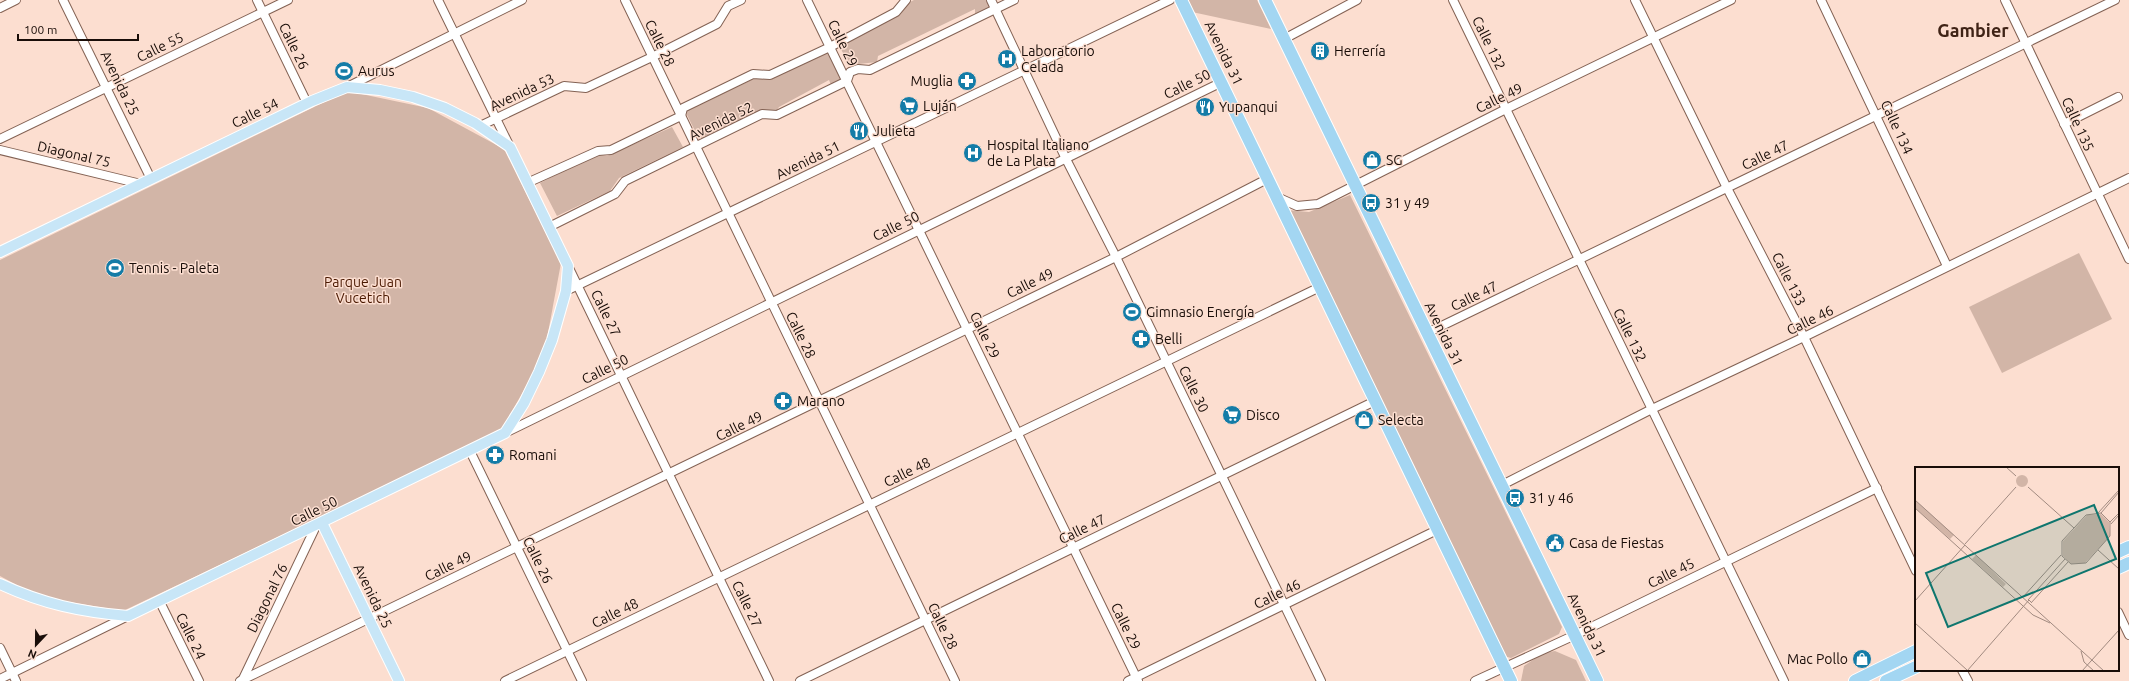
<svg xmlns="http://www.w3.org/2000/svg" width="2129" height="681" viewBox="0 0 2129 681" font-family="Ubuntu,sans-serif">
	<rect width="100%" height="100%" fill="#fcded0"/>
	<g fill="#d2b5a7">
		<polygon points="914,0 987,0 990,7 975,15 975,9 878,56 877,62 850,65 839,46 900,15 910,2"/>
		<polygon points="1186,0 1257,0 1271,29 1192,12"/>
		<polygon points="829,52 844,78 831,85 829,80 779,107 777,110 768,113 757,112 699,139 685,111 758,77 774,78"/>
		<polygon points="347,91 428,108 504,149 561,263 544,354 501,431 123,611 39,597 0,576 0,260"/>
		<polygon points="672,127 683,147 619,178 610,191 557,216 540,183 595,155 607,156"/>
		<polygon points="1350,195 1562,627 1559,634 1511,658 1504,656 1287,210 1309,212"/>
		<polygon points="2079,253 2112,319 2002,373 1969,307"/>
		<polygon points="1555,651 1576,660 1586,681 1521,681 1524,666 1543,653"/>
	</g>
	<g fill="none" stroke-linecap="round" stroke-linejoin="round">
		<g stroke="#836254" stroke-width="10">
			<g id="minor">
				<polyline points="63,0 151,179"/>
				<polyline points="257,0 307,103"/>
				<polyline points="438,0 510,147"/>
				<polyline points="625,0 955,681"/>
				<polyline points="807,0 1138,681"/>
				<polyline points="991,0 1066,159 1116,257 1321,681"/>
				<polyline points="1453,0 1784,681"/>
				<polyline points="1635,0 1727,188 1804,337 1916,571"/>
				<polyline points="1821,0 1947,266"/>
				<polyline points="2005,0 2129,259"/>
				<polyline points="0,8 16,0"/>
				<polyline points="1284,39 1357,0"/>
				<polyline points="347,87 522,0"/>
				<polyline points="2064,124 2118,97"/>
				<polyline points="480,126 564,86 586,88 652,57 717,24 728,6 741,0"/>
				<polyline points="0,139 288,0"/>
				<polyline points="0,150 141,184"/>
				<polyline points="527,183 598,151 611,150 681,116 683,108 753,74 770,75 830,47 896,12 906,0"/>
				<polyline points="1277,197 1297,206 1318,204 1506,109 1731,0"/>
				<polyline points="549,227 615,194 625,181 762,114 777,115 847,81 850,72 858,69 870,70 1014,0"/>
				<polyline points="568,266 769,681"/>
				<polyline points="566,291 1170,0"/>
				<polyline points="1427,333 2115,0"/>
				<polyline points="505,433 1222,82"/>
				<polyline points="470,451 582,681"/>
				<polyline points="1502,485 1652,409 1804,337 2129,178"/>
				<polyline points="160,602 199,681"/>
				<polyline points="2118,612 2129,635"/>
				<polyline points="0,648 16,681"/>
				<polyline points="1962,670 1968,681"/>
				<polyline points="0,679 128,616"/>
				<polyline points="240,681 1116,257 1269,178"/>
				<polyline points="242,681 316,526"/>
				<polyline points="505,681 1320,287"/>
				<polyline points="800,681 1375,401"/>
				<polyline points="1128,681 1437,530"/>
				<polyline points="1475,681 1575,635 1877,488"/>
			</g>
		</g>
		<g stroke="#fff" stroke-width="12">
			<g id="major">
				<path d="M0,252L312,101L347,87L380,90L413,97L445,108L475,123L510,147L568,266L566,291L552,340L539,372L524,403L505,433L128,616C81,612 43,604 0,584"/>
				<polyline points="322,523 399,681"/>
			</g>
		</g>
		<g stroke="#fff" stroke-width="14">
			<g id="highway">
				<polyline points="1181,0 1511,681"/>
				<polyline points="1265,0 1597,681"/>
				<polyline points="2118,552 2129,547"/>
				<polyline points="2118,568 2129,563"/>
				<polyline points="1855,681 1916,651"/>
				<polyline points="1886,681 1916,667"/>
			</g>
		</g>
		<use href="#minor" stroke="#fff" stroke-width="8"/>
		<use href="#major" stroke="#c8e6f7" stroke-width="10"/>
		<use href="#highway" stroke="#a3d6f2" stroke-width="12"/>
	</g>
	<defs>
		<g id="building-disc" transform="scale(1)"><circle r="9.5" fill="#147ca7" stroke="#fcded0"/><path d="M-4-6H4V6H1V3H-1V6H-4ZM-2.5-4.3h1.7v1.8h-1.7ZM.8-4.3h1.7v1.8H.8ZM-2.5-1h1.7V.8h-1.7ZM.8-1h1.7V.8H.8Z" fill="#fff"/></g>
		<g id="hospital-disc" transform="scale(1)"><circle r="9.5" fill="#147ca7" stroke="#fcded0"/><path d="M-5-5h3v3.5h4V-5h3V5h-3V1.5h-4V5h-3Z" fill="#fff"/></g>
		<g id="stadium-disc" transform="scale(1)"><circle r="9.5" fill="#147ca7" stroke="#fcded0"/><path d="M0-5a6.5 5 0 1 0 0 10a6.5 5 0 1 0 0-10ZM-3.5-1.8h7v3.6h-7Z" fill="#fff"/></g>
		<g id="pharmacy-disc" transform="scale(1)"><circle r="9.5" fill="#147ca7" stroke="#fcded0"/><path d="M-2-6h4v4h4v4h-4v4h-4v-4h-4v-4h4Z" fill="#fff"/></g>
		<g id="supermarket-disc" transform="scale(1)"><circle r="9.5" fill="#147ca7" stroke="#fcded0"/><path d="M-6-5.5h2.5l.6 2H6L4.5 2H-2.5L-4.4-4H-6ZM-1.5 3.2a1.3 1.3 0 1 0 .1 0ZM3 3.2a1.3 1.3 0 1 0 .1 0Z" fill="#fff"/></g>
		<g id="restaurant-disc" transform="scale(1)"><circle r="9.5" fill="#147ca7" stroke="#fcded0"/><path d="M-5-6h1v4h1v-4h1v4h1v-4h1v5L-1.5 .5V6h-2V.5L-5-1ZM5-6V6H3V1.5H1.5Q1.5-4 5-6Z" fill="#fff"/></g>
		<g id="shop-disc" transform="scale(1)"><circle r="9.5" fill="#147ca7" stroke="#fcded0"/><path d="M-5-2.5h2.3a2.7 3.5 0 0 1 5.4 0H5L5.5 6h-11ZM-1.5-2.5h3a1.5 2.3 0 0 0-3 0Z" fill="#fff"/></g>
		<g id="bus-disc" transform="scale(1)"><circle r="9.5" fill="#147ca7" stroke="#fcded0"/><path d="M-5-6H5V4H4V6H2V4H-2V6H-4V4H-5ZM-3.5-4V0h7V-4ZM-3.5 1.2v1.5H-2V1.2ZM2 1.2v1.5H3.5V1.2Z" fill="#fff"/></g>
		<g id="civic-disc" transform="scale(1)"><circle r="9.5" fill="#147ca7" stroke="#fcded0"/><path d="M-.6-6.5H3V-4.5H.6V-3L4-1V1h2V6H-6V1h2V-1L-.6-3ZM-1.2 2.5V6h2.4V2.5Z" fill="#fff"/></g>
	</defs>
	<g fill-rule="evenodd">
		<use href="#building-disc" x="1320" y="51"/>
		<use href="#hospital-disc" x="1007" y="59"/>
		<use href="#stadium-disc" x="344" y="71"/>
		<use href="#pharmacy-disc" x="967" y="81"/>
		<use href="#supermarket-disc" x="909" y="106"/>
		<use href="#restaurant-disc" x="1205" y="107"/>
		<use href="#restaurant-disc" x="859" y="131"/>
		<use href="#hospital-disc" x="973" y="153"/>
		<use href="#shop-disc" x="1372" y="160"/>
		<use href="#bus-disc" x="1371" y="203"/>
		<use href="#stadium-disc" x="115" y="268"/>
		<use href="#stadium-disc" x="1132" y="312"/>
		<use href="#pharmacy-disc" x="1141" y="339"/>
		<use href="#pharmacy-disc" x="783" y="401"/>
		<use href="#supermarket-disc" x="1232" y="415"/>
		<use href="#shop-disc" x="1364" y="420"/>
		<use href="#pharmacy-disc" x="495" y="455"/>
		<use href="#bus-disc" x="1515" y="498"/>
		<use href="#civic-disc" x="1555" y="543"/>
		<use href="#shop-disc" x="1862" y="659"/>
	</g>
	<g text-anchor="middle" dominant-baseline="central" stroke-width="3" stroke-linejoin="round" paint-order="stroke">
		<g font-size="14" fill="#190d08" stroke="#fcded0">
			<text transform="translate(660 43) rotate(64)">Calle 28</text>
			<text transform="translate(843 43) rotate(64)">Calle 29</text>
			<text transform="translate(1489 43) rotate(64)">Calle 132</text>
			<text transform="translate(294 46) rotate(64)">Calle 26</text>
			<text transform="translate(160 47) rotate(-26)">Calle 55</text>
			<text transform="translate(1224 53) rotate(64)">Avenida 31</text>
			<text transform="translate(120 83) rotate(64)">Avenida 25</text>
			<text transform="translate(1187 84) rotate(-26)">Calle 50</text>
			<text transform="translate(522 92) rotate(-25)">Avenida 53</text>
			<text transform="translate(1499 98) rotate(-26)">Calle 49</text>
			<text transform="translate(255 113) rotate(-26)">Calle 54</text>
			<text transform="translate(721 121) rotate(-26)">Avenida 52</text>
			<text transform="translate(2078 124) rotate(65)">Calle 135</text>
			<text transform="translate(1897 127) rotate(65)">Calle 134</text>
			<text transform="translate(74 154) rotate(13)">Diagonal 75</text>
			<text transform="translate(1765 155) rotate(-26)">Calle 47</text>
			<text transform="translate(808 160) rotate(-26)">Avenida 51</text>
			<text transform="translate(896 226) rotate(-26)">Calle 50</text>
			<text transform="translate(1789 279) rotate(63)">Calle 133</text>
			<text transform="translate(1030 283) rotate(-26)">Calle 49</text>
			<text transform="translate(1474 296) rotate(-26)">Calle 47</text>
			<text transform="translate(606 313) rotate(64)">Calle 27</text>
			<text transform="translate(1810 320) rotate(-26)">Calle 46</text>
			<text transform="translate(1444 334) rotate(64)">Avenida 31</text>
			<text transform="translate(801 335) rotate(64)">Calle 28</text>
			<text transform="translate(985 335) rotate(64)">Calle 29</text>
			<text transform="translate(1630 335) rotate(64)">Calle 132</text>
			<text transform="translate(605 369) rotate(-26)">Calle 50</text>
			<text transform="translate(1194 389) rotate(64)">Calle 30</text>
			<text transform="translate(739 426) rotate(-26)">Calle 49</text>
			<text transform="translate(907 472) rotate(-26)">Calle 48</text>
			<text transform="translate(314 511) rotate(-26)">Calle 50</text>
			<text transform="translate(1082 529) rotate(-26)">Calle 47</text>
			<text transform="translate(538 560) rotate(64)">Calle 26</text>
			<text transform="translate(448 566) rotate(-26)">Calle 49</text>
			<text transform="translate(1671 573) rotate(-26)">Calle 45</text>
			<text transform="translate(1277 594) rotate(-26)">Calle 46</text>
			<text transform="translate(373 596) rotate(64)">Avenida 25</text>
			<text transform="translate(267 598) rotate(-64)">Diagonal 76</text>
			<text transform="translate(747 604) rotate(64)">Calle 27</text>
			<text transform="translate(615 613) rotate(-26)">Calle 48</text>
			<text transform="translate(1587 625) rotate(64)">Avenida 31</text>
			<text transform="translate(943 626) rotate(64)">Calle 28</text>
			<text transform="translate(1126 626) rotate(64)">Calle 29</text>
			<text transform="translate(191 636) rotate(64)">Calle 24</text>
		</g>
		<g font-size="14" fill="#190d08" stroke="#fcded0" text-anchor="start">
			<text x="1021" y="51">Laboratorio<tspan x="1021" dy="16">Celada</tspan></text>
			<text x="1334" y="51">Herrería</text>
			<text x="358" y="71">Aurus</text>
			<text x="953" y="81" text-anchor="end">Muglia</text>
			<text x="923" y="106">Luján</text>
			<text x="1219" y="107">Yupanqui</text>
			<text x="873" y="131">Julieta</text>
			<text x="987" y="145">Hospital Italiano<tspan x="987" dy="16">de La Plata</tspan></text>
			<text x="1386" y="160">SG</text>
			<text x="1385" y="203">31 y 49</text>
			<text x="129" y="268">Tennis - Paleta</text>
			<text x="1146" y="312">Gimnasio Energía</text>
			<text x="1155" y="339">Belli</text>
			<text x="797" y="401">Marano</text>
			<text x="1246" y="415">Disco</text>
			<text x="1378" y="420">Selecta</text>
			<text x="509" y="455">Romani</text>
			<text x="1529" y="498">31 y 46</text>
			<text x="1569" y="543">Casa de Fiestas</text>
			<text x="1848" y="659" text-anchor="end">Mac Pollo</text>
		</g>
		<g font-size="14" fill="#491800" stroke="#fcded0">
			<text x="363" y="282">Parque Juan<tspan x="363" dy="16">Vucetich</tspan></text>
		</g>
		<g font-size="18" font-weight="bold" fill="#3f2316" stroke="#fcded0">
			<text x="1973" y="30">Gambier</text>
		</g>
	</g>
	<g transform="translate(1915 467)">
		<rect width="204" height="204" fill="#fcded0"/>
		<path d="M101 14a6 6 0 1 1 12 0a6 6 0 1 1-12 0ZM0,33L39,68L35,72L0,41ZM186,47L194,55L195,69L170,96L156,97L148,89V74L172,48ZM61,88L91,117L88,120L57,92Z" fill="#d2b5a7"/>
		<path fill="none" stroke="#a18a80" stroke-width="1" d="M91,0L101,9M113,20L159,61M0,33L189,204M0,41L118,148L135,156M183,46L204,23M186,46L204,25M186,46L195,55V69L171,96L156,97L147,89V74L171,48ZM195,55L204,46M196,57L204,48M50,77L101,20M183,83L204,102M108,130L146,88M113,133L150,92M0,134L50,78M116,136L153,95M0,156L52,203M166,184L169,195L179,204M52,204L114,133L116,135M167,204L204,163"/>
		<path fill="#0f766e" fill-opacity="0.15" stroke="#0f766e" stroke-width="2" d="M179,38L201,92L33,160L11,106Z"/>
		<rect width="204" height="204" fill="none" stroke="#190d08" stroke-width="2"/>
	</g>
	<g transform="translate(36 645) rotate(202)" stroke="#fcded0" stroke-width="3" paint-order="stroke">
	<path d="M0-3L7 15L0 10L-7 15Z" fill="#190d08"/>
	<text y="-6" font-size="11" font-weight="bold" text-anchor="middle" fill="#190d08">N</text>
	</g>
	<path d="M18 34v6h120v-6" fill="none" stroke="#190d08" stroke-width="2"/>
	<text x="24" y="34" font-size="12" fill="#190d08" stroke="#fcded0" stroke-width="3" paint-order="stroke">100 m</text>
</svg>
